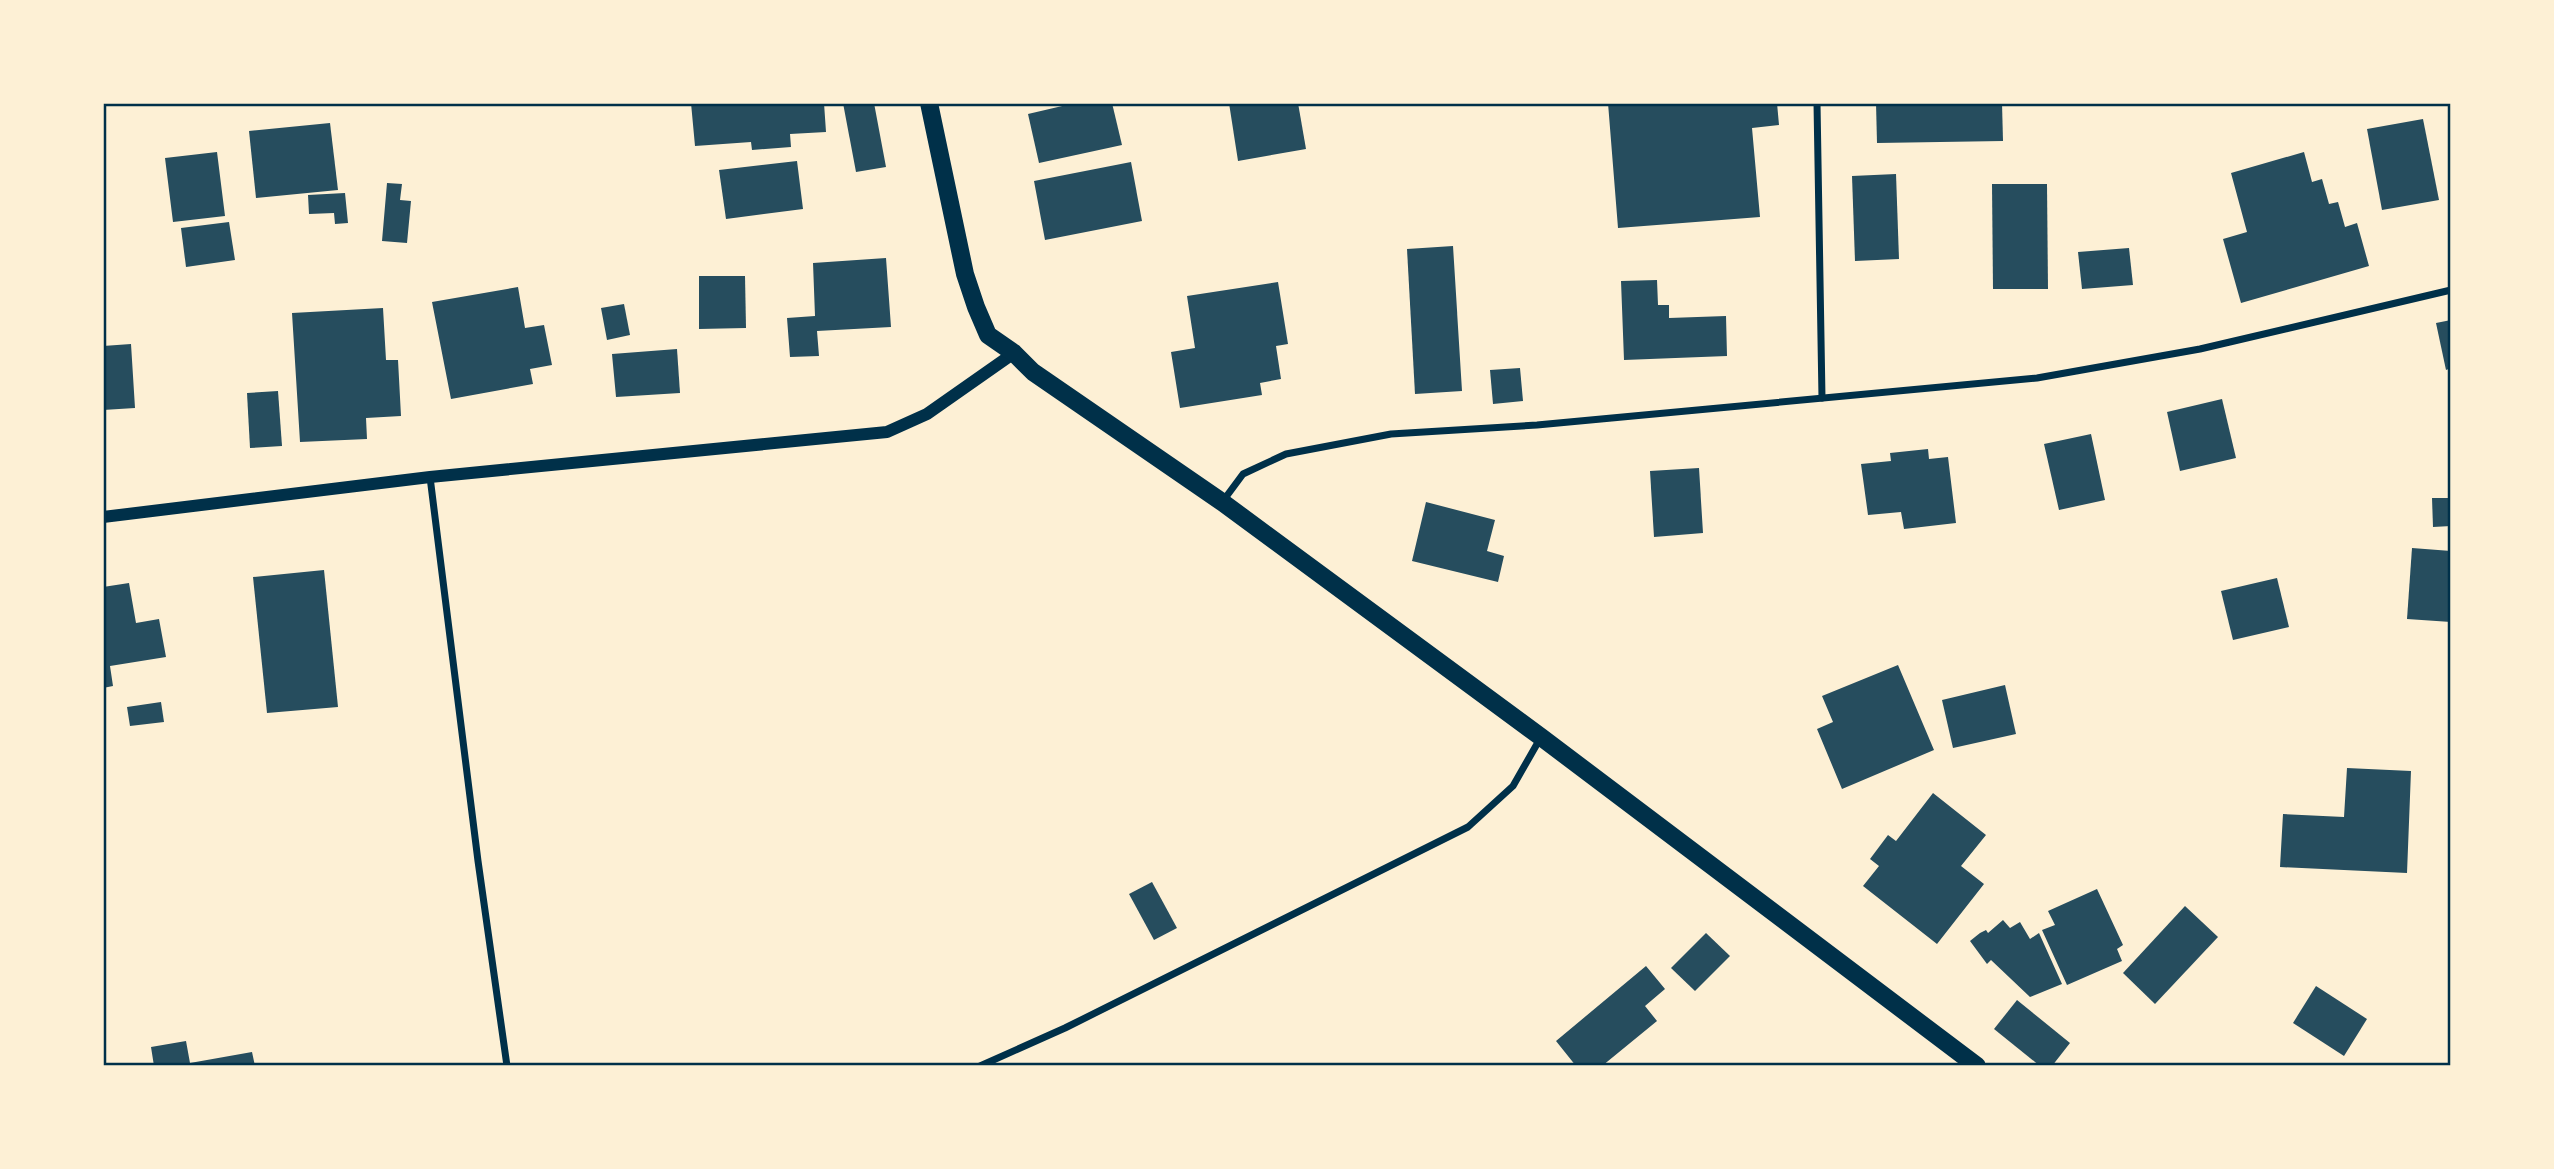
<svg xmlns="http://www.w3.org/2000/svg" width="2554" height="1169" viewBox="0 0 2554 1169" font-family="Inter,sans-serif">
	<rect width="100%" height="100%" fill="#fdf0d5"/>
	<g fill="#264d5e">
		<polygon points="691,103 824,103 826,132 790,134 791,147 752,150 751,142 695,146"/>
		<polygon points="843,103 874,103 886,167 856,172"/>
		<polygon points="1075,103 1112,103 1122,145 1039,163 1028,114"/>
		<polygon points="1229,103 1298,103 1306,149 1238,161"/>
		<polygon points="1608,103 1777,103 1779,125 1752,128 1760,217 1618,228"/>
		<polygon points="1876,103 2002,103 2003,141 1877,143"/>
		<polygon points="2423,119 2439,200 2382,210 2367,129"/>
		<polygon points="330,123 338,190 256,198 249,131"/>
		<polygon points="217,152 225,216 173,222 165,158"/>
		<polygon points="2304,152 2312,182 2322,179 2329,204 2338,202 2345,227 2357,223 2369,266 2241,303 2223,239 2247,232 2231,173"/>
		<polygon points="797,161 803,209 726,219 719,170"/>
		<polygon points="1131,162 1142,221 1045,240 1034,181"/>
		<polygon points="1896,174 1899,259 1855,261 1852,176"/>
		<polygon points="387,183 402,184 400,200 411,201 407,243 382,241"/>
		<polygon points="1992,184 2047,184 2048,289 1993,289"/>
		<polygon points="345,193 348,223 335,224 334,213 309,214 308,195"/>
		<polygon points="229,222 235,260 186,267 181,228"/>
		<polygon points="1453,246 1462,391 1415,394 1407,249"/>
		<polygon points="2129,248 2133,285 2082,289 2078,252"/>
		<polygon points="886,258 891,327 817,331 819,356 790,357 787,318 815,316 813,263"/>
		<polygon points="699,276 745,276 746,328 699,329"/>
		<polygon points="1657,280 1658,305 1669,305 1669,318 1726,316 1727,356 1624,360 1621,281"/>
		<polygon points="1278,282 1288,344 1276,346 1281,379 1260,383 1262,395 1180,408 1171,352 1195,348 1187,296"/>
		<polygon points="518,287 525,328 544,325 552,365 530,369 533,384 451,399 432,302"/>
		<polygon points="624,304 630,335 607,340 601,308"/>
		<polygon points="383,308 386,360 398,360 401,416 366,418 367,439 300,442 292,313"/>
		<polygon points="2451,320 2451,368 2446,370 2436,323"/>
		<polygon points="131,344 135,408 103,410 103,346"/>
		<polygon points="677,349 680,393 616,397 612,354"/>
		<polygon points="1520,368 1523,401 1493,404 1490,370"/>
		<polygon points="278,391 282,446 250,448 247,393"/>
		<polygon points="2222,399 2236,458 2180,471 2167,412"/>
		<polygon points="2091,434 2105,500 2059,510 2044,444"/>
		<polygon points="1928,449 1929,459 1948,457 1956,523 1904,529 1901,512 1868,515 1861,464 1891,461 1890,453"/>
		<polygon points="1699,468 1703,533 1654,537 1650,471"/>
		<polygon points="2432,498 2451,498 2451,526 2433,527"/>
		<polygon points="1426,502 1495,520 1487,551 1504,556 1498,582 1412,561"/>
		<polygon points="2412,548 2451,551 2451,622 2407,619"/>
		<polygon points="324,570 338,707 267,713 253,577"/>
		<polygon points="2277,578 2289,627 2233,640 2221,591"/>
		<polygon points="129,583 136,623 159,619 166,657 110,666 113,686 103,688 103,587"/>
		<polygon points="1898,665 1934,750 1842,789 1817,729 1833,722 1822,696"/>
		<polygon points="2005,685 2016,734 1953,748 1942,700"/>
		<polygon points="161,702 164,722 130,726 127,707"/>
		<polygon points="2347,768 2411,771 2407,873 2280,867 2283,814 2344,817"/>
		<polygon points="1933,793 1986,835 1961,866 1984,884 1937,944 1863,886 1879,866 1870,859 1888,835 1896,841"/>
		<polygon points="1152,882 1177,928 1154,940 1129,894"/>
		<polygon points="2097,889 2123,945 2117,949 2122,961 2067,985 2042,930 2055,925 2048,911"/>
		<polygon points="2185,906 2218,937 2155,1004 2123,973"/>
		<polygon points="2003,920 2010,928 2020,922 2030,939 2039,933 2062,984 2030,997 1991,960 1987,964 1970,941 1980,933 1986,930 1988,933"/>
		<polygon points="1706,933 1730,956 1695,991 1671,968"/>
		<polygon points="1646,966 1665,989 1645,1006 1657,1021 1602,1066 1576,1066 1556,1041"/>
		<polygon points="2316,986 2367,1019 2344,1056 2293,1023"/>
		<polygon points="2017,1000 2070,1043 2052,1066 2040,1066 1994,1029"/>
		<polygon points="186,1041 190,1063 252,1052 255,1066 154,1066 151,1047"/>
	</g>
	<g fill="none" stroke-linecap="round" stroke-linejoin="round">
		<g stroke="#003049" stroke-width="7">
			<polyline points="1817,103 1822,398"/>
			<polyline points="430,477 478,861 507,1066"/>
			<polyline points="1223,501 1243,474 1286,454 1391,434 1537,425 2037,378 2200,349 2451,290"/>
			<polyline points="980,1066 1065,1028 1468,827 1513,786 1541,737"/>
		</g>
		<polyline stroke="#003049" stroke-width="12" points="103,517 430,477 887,432 927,414 1014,353"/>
		<polyline stroke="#003049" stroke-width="18" points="929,103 965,274 976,307 988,335 1014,353 1033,372 1222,502 1541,737 1977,1066"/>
	</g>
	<rect width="2554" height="1169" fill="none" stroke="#fdf0d5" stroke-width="210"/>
	<rect x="105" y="105" width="2344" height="959" fill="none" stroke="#003049" stroke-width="2.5"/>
</svg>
